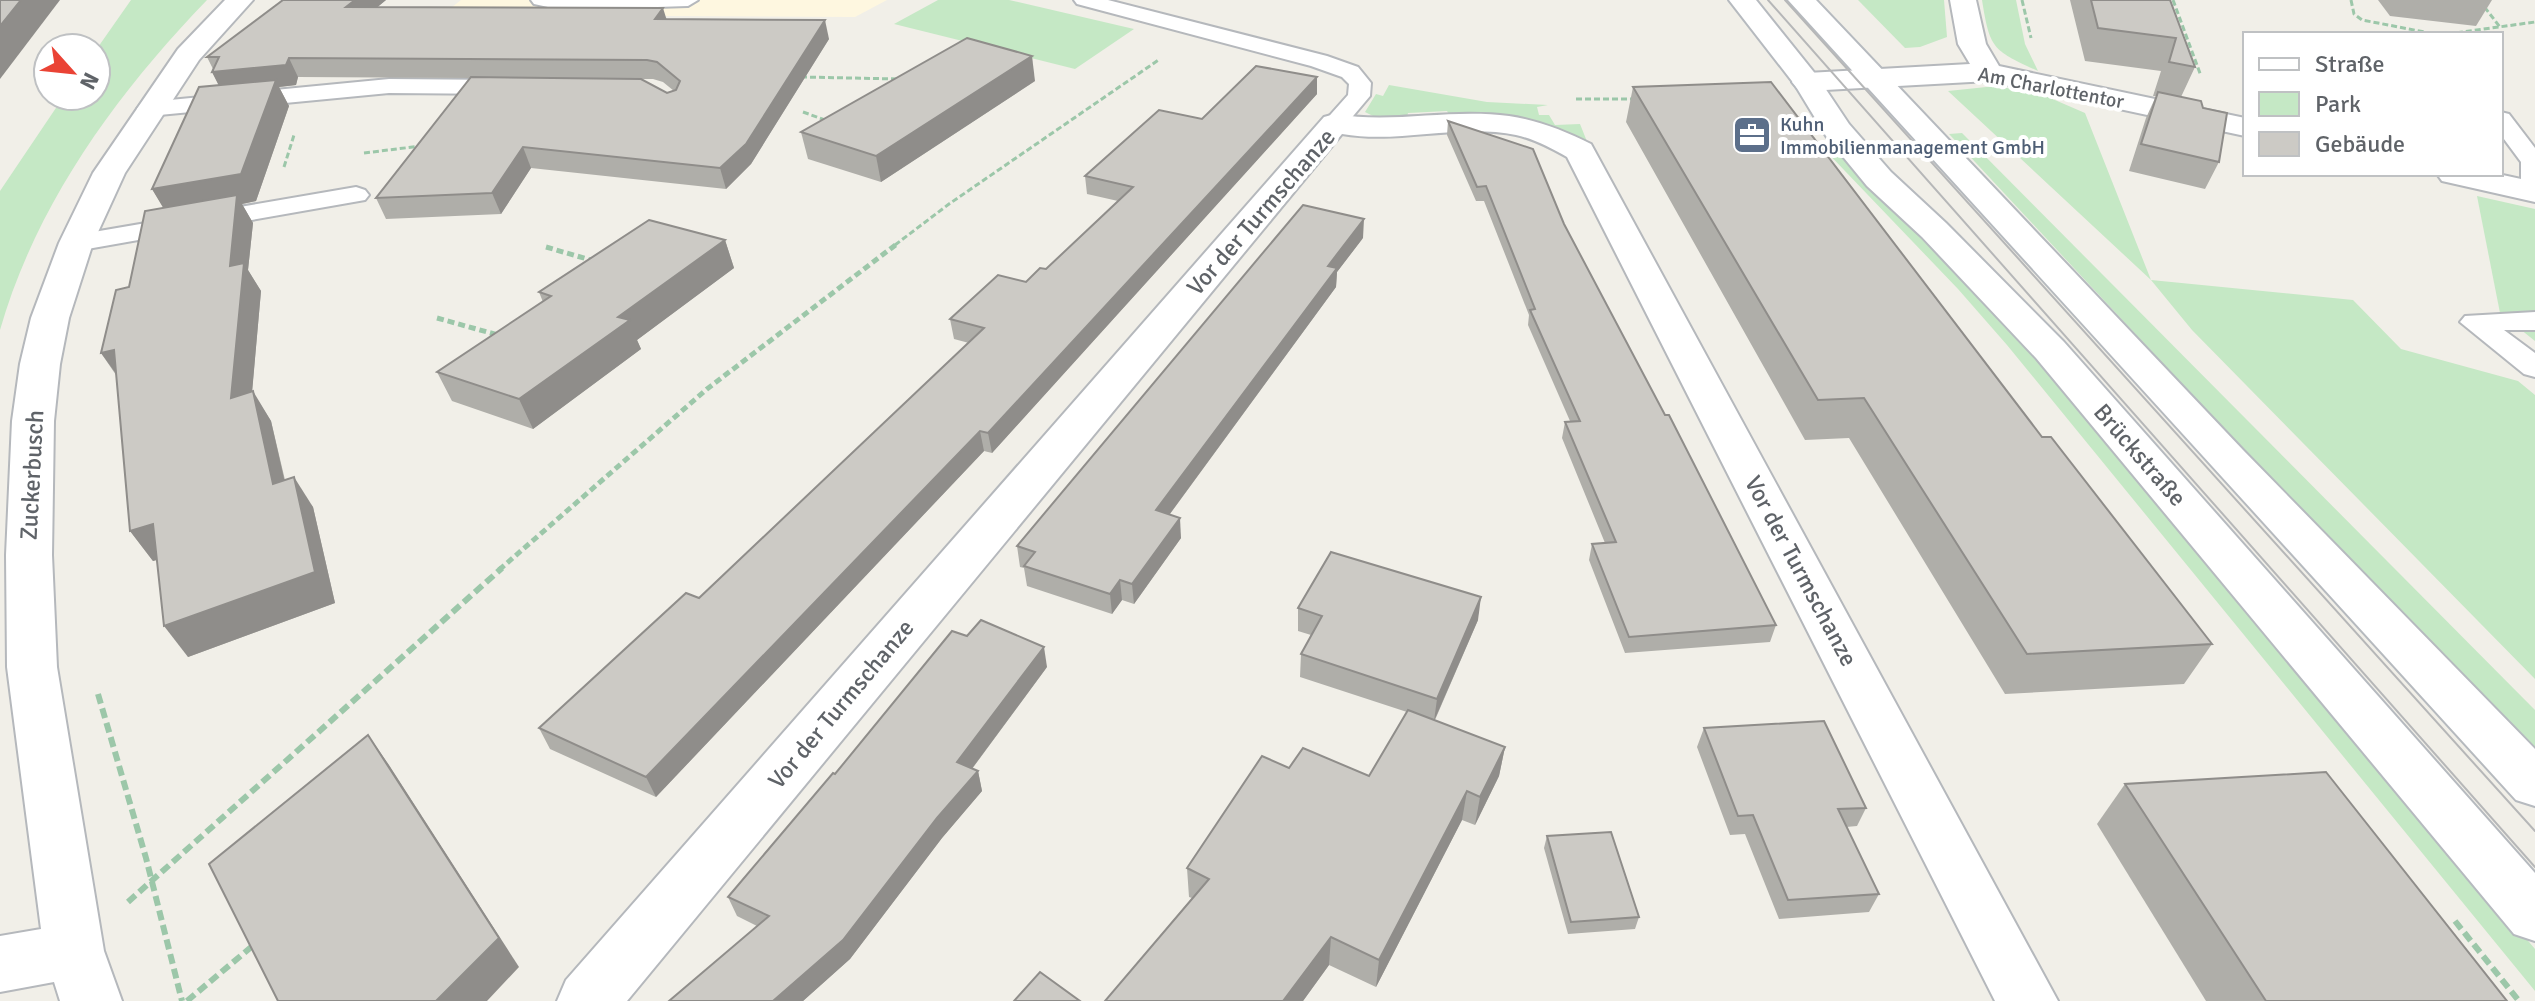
<svg xmlns="http://www.w3.org/2000/svg" width="2535" height="1001" viewBox="0 0 2535 1001" font-family="Signika,sans-serif">
	<rect width="100%" height="100%" fill="#f1efe8"/>
	<polygon fill="#fef7e0" points="461,0 887,0 855,17 442,15"/>
	<g fill="#c5e8c5">
		<path d="M131,0H207C117,93 36,204 0,330V191L64,96H96V50Z"/>
		<polygon points="938,0 1009,0 1134,29 1075,69 894,24"/>
		<polygon points="1858,0 1944,0 1947,37 1920,47 1905,48"/>
		<path d="M1982,0H2016L2025,44L2038,71C1993,50 1990,50 1982,0Z"/>
		<polygon points="1389,85 1487,102 1548,105 1537,107 1539,115 1549,115 1555,125 1580,124 1588,144 1549,126 1512,118 1451,117 1447,111 1408,113 1406,121 1381,120 1365,112 1376,94 1383,96"/>
		<polygon points="1996,86 2041,94 2085,113 2151,280 2353,300 2401,349 2518,381 2535,395 2535,679 2192,330 2151,280 1948,91"/>
		<polygon points="1962,133 2535,710 2535,763 1949,134"/>
		<polygon points="1837,146 1855,170 2025,344 2535,949 2535,991 2007,345 1958,289 1822,147"/>
		<polygon points="2477,196 2535,209 2535,341 2500,313"/>
	</g>
	<g fill="none" stroke-linecap="round" stroke-linejoin="round">
		<g stroke="#b5b8bc" stroke-width="4">
			<g id="lane">
				<polygon points="531,0 698,0 688,6 562,10 534,4"/>
				<polygon points="1074,0 1108,0 1327,56 1358,67 1371,83 1370,96 1343,128 1327,128 1323,123 1348,95 1349,84 1342,77 1311,66 1077,4"/>
				<polygon points="389,79 508,80 516,82 519,87 516,92 508,94 389,93 149,116 141,114 137,109 141,104 149,102"/>
				<polygon points="2501,112 2509,114 2535,148 2535,199 2525,197 2521,192 2521,162 2501,135"/>
				<polygon points="356,187 365,190 369,195 365,200 76,251 66,249 63,243 66,237 76,235"/>
				<polygon points="2535,312 2535,330 2504,330 2535,353 2535,377 2524,374 2460,322 2465,316"/>
			</g>
		</g>
		<g stroke="#b5b8bc" stroke-width="4">
			<g id="street">
				<polygon points="225,0 253,0 199,60 125,173 93,243 69,318 60,364 54,421 52,555 57,667 104,951 122,1001 60,1001 54,982 0,992 0,936 41,929 7,667 6,555 12,421 20,364 31,318 59,243 93,173 178,49"/>
				<polygon points="1950,0 1976,0 1986,44 1999,66 2245,118 2245,136 1989,81 1807,91 1797,88 1792,82 1797,76 1807,73 1970,64 1958,44"/>
				<path d="M1335,114C1393,124 1451,108 1509,116C1538,120 1565,131 1591,144L2058,1001H1995L1567,157C1551,148 1534,139 1516,135C1459,123 1400,144 1342,134L627,1001H557L566,980L1324,117Z"/>
				<polygon points="2437,174 2498,174 2535,182 2535,202 2442,181"/>
			</g>
		</g>
		<g stroke="#b6babf" stroke-width="4">
			<g id="secondary">
				<polygon points="1729,0 1756,0 1817,76 1849,124 1891,172 1946,223 2064,342 2535,873 2535,941 2514,934 2036,358 1922,237 1867,186 1826,136 1795,85"/>
				<polygon points="1788,0 1816,0 2243,450 2535,749 2535,806 2516,800"/>
			</g>
		</g>
		<g stroke="#9cc7a9" stroke-width="3" stroke-dasharray="6 3" stroke-linecap="butt">
			<polyline points="2022,0 2031,38"/>
			<polyline points="2173,0 2201,76"/>
			<polyline points="2351,0 2354,14 2362,20 2435,34"/>
			<polyline points="2479,0 2500,27"/>
			<polyline points="2448,34 2535,22"/>
			<polyline points="801,77 899,79"/>
			<polyline points="1576,99 1634,99"/>
			<polyline points="803,112 828,121"/>
			<polyline points="364,153 421,146"/>
			<polyline points="284,167 294,135"/>
			<polyline points="895,245 949,204 1160,59"/>
		</g>
		<g stroke="#9cc7a9" stroke-width="5" stroke-dasharray="7 4" stroke-linecap="butt">
			<polyline points="546,247 594,261"/>
			<polyline points="437,318 498,335"/>
			<polyline points="499,570 707,389 898,243"/>
		</g>
		<g stroke="#9cc7a9" stroke-width="6" stroke-dasharray="10 5" stroke-linecap="butt">
			<polyline points="98,694 146,858 182,1001"/>
			<polyline points="128,902 502,568"/>
			<polyline points="2455,921 2519,1001"/>
			<polyline points="187,1001 256,943"/>
		</g>
		<use href="#lane" fill="#fff" fill-rule="evenodd"/>
		<use href="#street" fill="#fff" fill-rule="evenodd"/>
		<use href="#secondary" fill="#fff" fill-rule="evenodd"/>
		<g stroke="#b6b7b8" stroke-width="2">
			<polyline points="1768,0 2535,867"/>
			<polyline points="1785,0 2535,831"/>
		</g>
	</g>
	<g fill="#afaea9" fill-rule="evenodd">
		<path d="M283,0H386L377,7L666,19L829,39L751,164L726,189L531,168L501,214L386,219L376,198L471,78L298,77L296,85L279,87L289,106L256,201L242,204L253,223L248,270L261,291L252,391L271,421L285,480L313,507L335,603L188,657L157,560L153,561L130,531L116,375L101,353L164,208L152,189L219,85L212,72L213,69L207,57ZM589,79H653L663,82L674,91L667,93Z"/>
		<polygon points="2070,0 2170,0 2195,67 2181,97 2219,162 2205,189 2129,171 2146,118 2156,96 2153,96 2161,71 2085,61"/>
		<polygon points="2378,0 2492,0 2476,26 2390,16"/>
		<polygon points="1317,77 1317,94 992,453 984,451 656,797 550,749 539,728 699,598 969,343 954,339 950,319 1026,282 1046,269 1118,201 1087,194 1085,176 1202,119"/>
		<polygon points="1035,81 881,182 808,159 801,132"/>
		<polygon points="1633,87 2042,437 2212,644 2184,684 2005,694 1849,438 1805,440 1626,122"/>
		<polygon points="1448,121 1564,224 1776,625 1770,642 1625,653 1589,560 1592,544 1605,543 1562,438 1565,422 1570,421 1528,325 1529,315 1484,201 1476,201 1447,135"/>
		<polygon points="1363,238 1337,272 1336,287 1170,514 1181,538 1134,604 1122,600 1112,614 1027,586 1024,568 1020,567 1017,546"/>
		<polygon points="725,240 734,268 637,340 641,349 533,429 452,401 437,372 543,302 539,292"/>
		<polygon points="1298,608 1478,620 1435,720 1505,747 1499,776 1475,825 1462,820 1376,987 1329,965 1303,1001 1105,1001 1192,898 1189,897 1187,868 1289,768 1369,776 1407,712 1300,677 1301,654 1311,635 1298,631"/>
		<polygon points="1047,667 972,769 978,771 982,791 942,838 850,959 803,1001 669,1001 757,926 737,916 728,897"/>
		<polygon points="1704,728 1866,808 1857,826 1846,827 1879,894 1869,912 1779,919 1745,834 1730,835 1697,747"/>
		<polygon points="2125,784 2507,1001 2206,1001 2097,824"/>
		<polygon points="1547,836 1639,917 1635,929 1568,934 1544,848"/>
	</g>
	<g fill="#8f8d8a">
		<polygon points="21,0 60,0 0,79 0,26"/>
		<polygon points="355,0 386,0 355,26 346,7"/>
		<polygon points="663,8 669,27 655,19"/>
		<polygon points="825,20 829,39 751,164 726,189 720,168"/>
		<polygon points="1032,56 1035,81 881,182 876,156"/>
		<polygon points="289,58 298,77 296,85 279,87 289,106 256,201 242,204 253,223 248,270 261,291 249,427 231,398 168,216 152,189 222,92 212,72"/>
		<polygon points="1317,77 1317,94 992,453 988,433"/>
		<polygon points="523,147 531,168 501,214 492,193"/>
		<polygon points="1364,219 1363,238 1337,272 1336,287 1158,530 1156,510 1328,266"/>
		<polygon points="725,240 734,268 637,340 641,349 533,429 519,399 618,317"/>
		<polygon points="114,350 122,382 101,353"/>
		<polygon points="253,391 271,421 292,514 273,484"/>
		<polygon points="980,431 984,451 656,797 646,777"/>
		<polygon points="294,477 313,507 335,603 188,657 164,626"/>
		<polygon points="1180,518 1181,538 1134,604 1132,584"/>
		<polygon points="153,524 175,554 153,561 130,531"/>
		<polygon points="1120,580 1122,600 1112,614 1110,594"/>
		<polygon points="1481,597 1478,620 1434,721 1437,699"/>
		<polygon points="1044,647 1047,667 962,782 957,762"/>
		<polygon points="368,735 389,765 519,967 487,1001 436,1001"/>
		<polygon points="1505,747 1499,776 1475,825 1480,797"/>
		<polygon points="978,771 982,791 942,838 850,959 803,1001 773,1001"/>
		<polygon points="1467,791 1462,820 1376,987 1379,960"/>
		<polygon points="1331,937 1329,965 1303,1001 1283,1001"/>
	</g>
	<g fill="#cccac5" stroke="#8f8d8a" stroke-width="2">
		<polygon points="0,0 21,0 0,26"/>
		<polygon points="283,0 355,0 346,7 663,8 655,19 825,20 746,144 720,168 523,147 492,193 376,198 471,77 641,79 667,93 676,90 680,81 657,62 647,60 289,58 286,65 212,72 219,57 207,57"/>
		<polygon points="2091,0 2170,0 2195,67 2169,62 2176,38 2098,28"/>
		<polygon points="967,38 1032,56 876,156 801,132"/>
		<polygon points="1256,66 1317,77 988,433 980,431 646,777 539,728 686,593 699,598 984,328 950,319 998,275 1026,282 1040,268 1046,269 1133,187 1085,176 1159,110 1202,119"/>
		<polygon points="276,80 241,174 152,189 199,87"/>
		<polygon points="1771,82 2042,437 2051,437 2212,644 2027,654 1864,398 1818,400 1633,87"/>
		<polygon points="2158,92 2201,101 2203,108 2227,113 2219,162 2141,144"/>
		<polygon points="1448,121 1533,149 1564,224 1665,415 1669,415 1776,625 1629,637 1592,544 1616,542 1565,422 1580,421 1530,310 1535,309 1486,186 1477,187"/>
		<polygon points="237,195 230,266 244,263 231,398 253,391 273,484 294,477 315,572 164,626 153,524 130,531 114,350 101,353 116,290 129,287 145,211"/>
		<polygon points="1303,205 1364,219 1328,266 1337,268 1156,510 1180,518 1132,584 1120,580 1110,594 1024,566 1035,552 1017,546"/>
		<polygon points="649,220 725,240 618,317 630,320 519,399 437,372 551,296 539,292"/>
		<polygon points="1331,552 1481,597 1437,699 1301,654 1322,616 1298,608"/>
		<polygon points="981,620 1044,647 957,762 978,771 937,818 843,940 773,1001 669,1001 769,916 728,897 833,773 835,774 952,631 967,636"/>
		<polygon points="1408,710 1505,747 1480,797 1467,791 1379,960 1331,937 1283,1001 1105,1001 1209,879 1187,868 1262,756 1289,768 1303,748 1369,776"/>
		<polygon points="1824,721 1866,808 1838,809 1879,894 1788,900 1753,815 1738,816 1704,728"/>
		<polygon points="368,735 499,938 436,1001 278,1001 209,864"/>
		<polygon points="2326,772 2507,1001 2266,1001 2125,784"/>
		<polygon points="1611,832 1639,917 1571,922 1547,836"/>
		<polygon points="1040,972 1080,1001 1014,1001"/>
	</g>
	<defs>
		<g id="office-square" transform="scale(2)"><rect x="-9" y="-9" width="18" height="18" rx="4" fill="#5c6f8a" stroke="#fff"/><path d="M-6-3h4V-5.5h4V-3h4V5H-6ZM-1-4.5V-3h2v-1.5ZM-6 0V1H6V0Z" fill="#fff"/></g>
	</defs>
	<g fill-rule="evenodd">
		<use href="#office-square" x="1752" y="135"/>
	</g>
	<g text-anchor="middle" dominant-baseline="central" stroke-width="8" stroke-linejoin="round" paint-order="stroke">
		<g font-size="20" fill="#5f6368" stroke="#fff">
			<text transform="translate(2051 88) rotate(11)">Am Charlottentor</text>
		</g>
		<g font-size="20" fill="#4e5e75" stroke="#fff" text-anchor="start">
			<text x="1780" y="124">Kuhn<tspan x="1780" dy="23">Immobilienmanagement GmbH</tspan></text>
		</g>
		<g font-size="24" fill="#5f6368" stroke="#fff">
			<text transform="translate(1261 212) rotate(-49)">Vor der Turmschanze</text>
			<text transform="translate(2140 455) rotate(49)">Brückstraße</text>
			<text transform="translate(32 475) rotate(-87)">Zuckerbusch</text>
			<text transform="translate(1801 571) rotate(62)">Vor der Turmschanze</text>
			<text transform="translate(841 704) rotate(-50)">Vor der Turmschanze</text>
		</g>
	</g>
	<rect x="2243" y="32" width="260" height="144" fill="#ffffff" stroke="#bfc1c3" stroke-width="2"/>
	<rect x="2259" y="58" width="40" height="12" fill="#ffffff" stroke="#bfc1c3" stroke-width="2"/>
	<text x="2315" y="72" font-size="24" fill="#5f6368">Straße</text>
	<rect x="2259" y="92" width="40" height="24" fill="#c5e8c5" stroke="#bfc1c3" stroke-width="2"/>
	<text x="2315" y="112" font-size="24" fill="#5f6368">Park</text>
	<rect x="2259" y="132" width="40" height="24" fill="#cccac5" stroke="#bfc1c3" stroke-width="2"/>
	<text x="2315" y="152" font-size="24" fill="#5f6368">Gebäude</text>
	<g transform="translate(72 72) rotate(117)"><circle r="38" fill="#ffffff" stroke="#bfc1c3" stroke-width="2"/>
	<path d="M0-6L14 30L0 20L-14 30Z" fill="#ea4335"/>
	<text y="-12" font-size="22" font-weight="bold" text-anchor="middle" fill="#5f6368">N</text>
	</g>
</svg>
